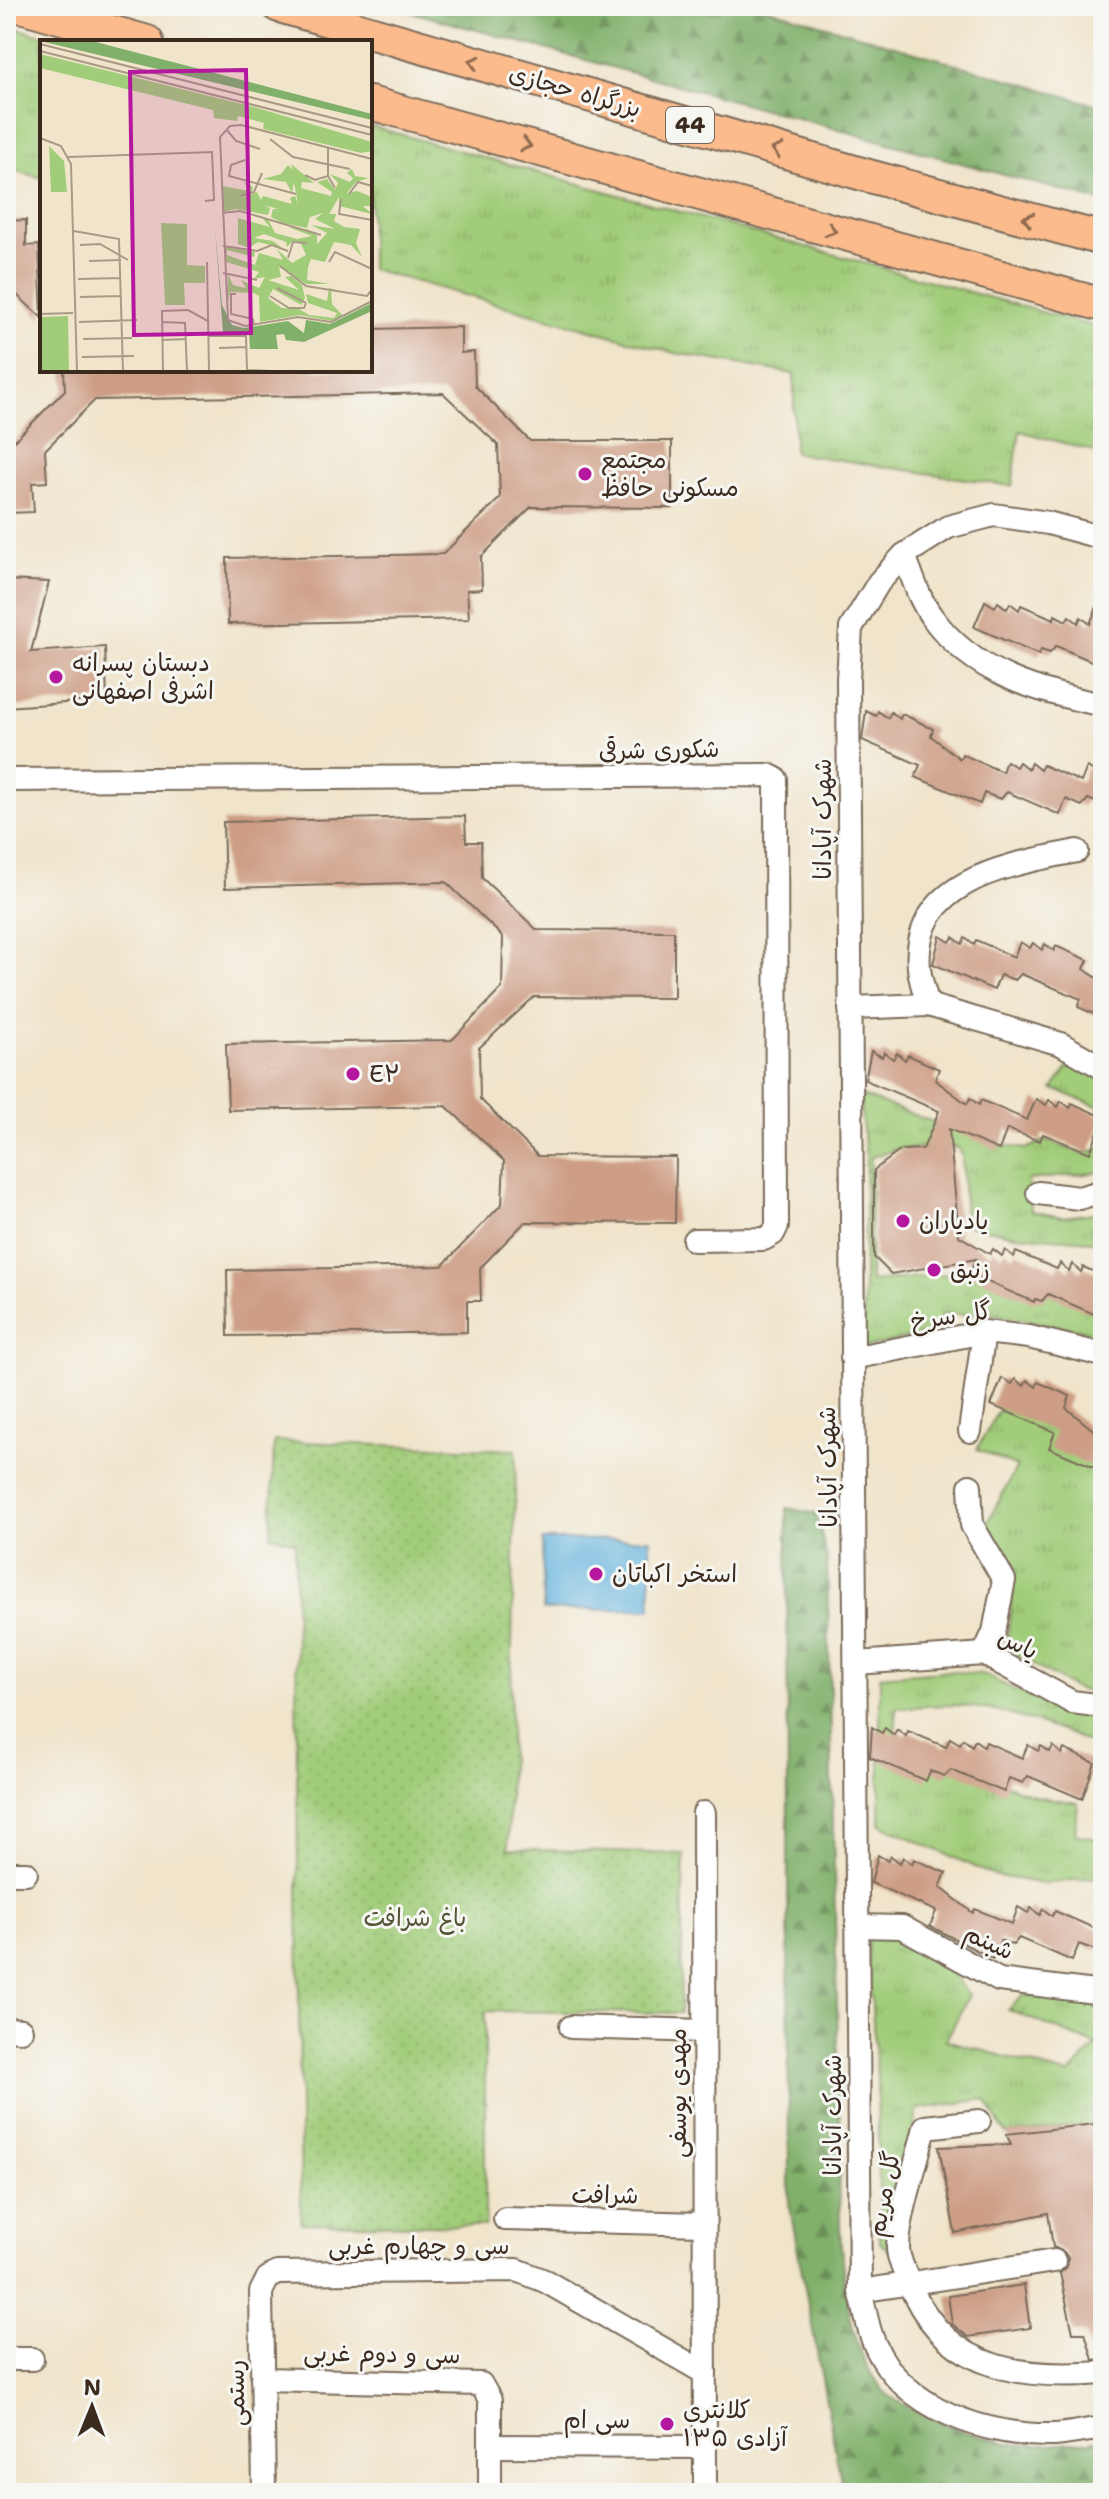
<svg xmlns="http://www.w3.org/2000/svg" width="1109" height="2499" viewBox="0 0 1109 2499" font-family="'Shantell Sans','Playpen Sans Arabic',sans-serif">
	<defs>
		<pattern id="grass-tufts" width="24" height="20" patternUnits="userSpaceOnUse" patternTransform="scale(2)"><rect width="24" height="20" fill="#a1cd7a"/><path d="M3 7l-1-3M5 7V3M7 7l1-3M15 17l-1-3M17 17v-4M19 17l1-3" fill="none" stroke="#8cb069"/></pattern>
		<pattern id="forest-firs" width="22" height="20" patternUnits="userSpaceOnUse" patternTransform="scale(2)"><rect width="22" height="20" fill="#80b06a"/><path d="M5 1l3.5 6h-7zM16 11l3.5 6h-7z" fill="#6a8f57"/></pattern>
		<pattern id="garden-dots" width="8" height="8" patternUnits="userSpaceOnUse" patternTransform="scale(2)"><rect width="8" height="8" fill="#a1cd7a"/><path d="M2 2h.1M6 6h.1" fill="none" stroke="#8cb069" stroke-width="1.8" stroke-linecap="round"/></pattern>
	</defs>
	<rect width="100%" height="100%" fill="#f6f6f2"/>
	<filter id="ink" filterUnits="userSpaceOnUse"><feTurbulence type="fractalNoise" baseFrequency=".0125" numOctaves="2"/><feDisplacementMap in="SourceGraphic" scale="16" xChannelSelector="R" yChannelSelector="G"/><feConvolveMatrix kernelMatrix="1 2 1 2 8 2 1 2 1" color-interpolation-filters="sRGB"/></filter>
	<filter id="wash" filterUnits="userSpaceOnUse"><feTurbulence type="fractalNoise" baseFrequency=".006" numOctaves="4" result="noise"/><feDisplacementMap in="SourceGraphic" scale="32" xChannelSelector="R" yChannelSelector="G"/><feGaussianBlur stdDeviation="1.8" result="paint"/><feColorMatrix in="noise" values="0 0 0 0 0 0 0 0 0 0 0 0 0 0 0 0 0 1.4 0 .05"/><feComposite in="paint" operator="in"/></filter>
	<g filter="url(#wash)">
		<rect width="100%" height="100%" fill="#f0e4ca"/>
		<g fill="url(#grass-tufts)" stroke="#6e7c4c" stroke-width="2">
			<polygon points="6,25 65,42 42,42 42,178 6,168"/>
			<polygon points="370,126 1103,329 1103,454 1020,431 1012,486 794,453 794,374 675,353 370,269"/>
			<polygon points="1070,1065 1103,1078 1103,1108 1053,1089"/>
			<polygon points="859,1095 994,1144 1026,1149 1046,1140 1082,1154 1103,1148 1103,1172 1028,1180 1031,1211 1062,1217 1103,1212 1103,1242 1016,1235 965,1225 962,1155 957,1147 901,1148 871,1157 870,1282 970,1272 1019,1290 1103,1298 1103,1334 992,1314 941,1315 934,1332 863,1348 866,1156"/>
			<polygon points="1005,1399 1103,1462 1102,1695 1076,1689 1006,1649 1015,1573 986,1525 1017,1467 977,1449"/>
			<path d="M943,1671L982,1674L1066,1714L1103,1719V1749C1064,1729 996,1707 953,1705C934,1705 915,1707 896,1708L895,1758L957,1763L1034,1796L1078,1803L1075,1834L1103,1841V1876L1043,1884L992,1875L880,1824V1676Z"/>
			<polygon points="902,1937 954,1976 969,1995 946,2040 1069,2075 1097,2045 1008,2010 1024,1995 1103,2006 1103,2123 1006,2134 985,2099 918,2109 889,2250 880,2243 877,2076 867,1938"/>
		</g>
		<g fill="url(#forest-firs)" stroke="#5e6d44" stroke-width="2">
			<polygon points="389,6 759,6 1103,107 1103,202"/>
			<path d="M787,1508L816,1514L827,1558L840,2138C839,2210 835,2328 880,2387C892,2402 925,2415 943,2423C1003,2449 1040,2449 1103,2439V2493L843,2491L789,2203Z"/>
		</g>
		<polygon fill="url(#garden-dots)" stroke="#6e7c4c" stroke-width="2" points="274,1441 516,1450 508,1849 684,1854 680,2013 485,2011 485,2226 301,2223 295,1542 271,1535"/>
		<polygon fill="#64b2de" stroke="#506e7e" stroke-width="2" points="650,1539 651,1609 543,1610 542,1540"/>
		<g id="blocks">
			<g fill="#cd9d85">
				<polygon points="26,220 26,246 39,245 42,318 6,285 6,221"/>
				<polygon points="461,327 461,353 474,352 475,386 530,441 672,441 672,508 531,507 481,557 482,589 467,590 469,619 228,624 227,558 443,554 500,498 498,445 443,393 95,400 45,450 47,482 32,483 34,512 6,513 6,449 65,390 64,370 370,370 370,329"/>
				<polygon points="6,580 49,582 31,652 105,647 107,700 6,707"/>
				<polygon points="1103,593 1103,666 1056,646 1050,653 1041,650 1039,655 974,627 985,601 995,607 998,602 1007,609 1010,603 1019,610 1021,605 1054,619 1055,615 1066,621 1069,616 1078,623 1081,617 1090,624"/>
				<polygon points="866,711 876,716 878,711 888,718 891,712 900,719 902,714 913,719 933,729 931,736 960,759 962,754 1002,772 1006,761 1016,767 1019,762 1028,769 1031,763 1040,770 1043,765 1081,782 1087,767 1103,776 1103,805 1088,799 1082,806 1066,799 1060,815 1007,792 1001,799 984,793 980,804 915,777 920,765 862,740"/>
				<polygon points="465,816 466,842 481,842 482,878 537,930 674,931 674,998 534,997 479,1048 480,1099 538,1156 676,1157 675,1223 525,1222 480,1268 481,1301 467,1301 467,1332 228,1336 227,1270 442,1266 502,1204 504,1161 446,1106 228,1110 226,1044 452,1040 502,988 503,937 446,882 225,888 223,822"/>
				<polygon points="940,936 950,942 953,937 962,944 965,938 974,945 976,940 1014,957 1020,942 1030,948 1033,943 1042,950 1045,944 1054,951 1056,946 1088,960 1084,969 1103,982 1103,1018 1078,1007 1081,999 1021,974 1015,980 1000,975 994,990 933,964"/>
				<polygon points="871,1051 882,1057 884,1052 893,1059 897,1053 905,1060 908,1055 939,1069 935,1080 967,1104 970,1098 979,1105 981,1100 1027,1120 1036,1099 1046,1105 1049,1100 1058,1107 1061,1101 1070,1108 1072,1103 1103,1117 1090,1153 1043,1134 1040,1141 1007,1129 999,1150 949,1129 959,1236 990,1254 993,1249 1002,1256 1005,1250 1014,1257 1016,1252 1057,1269 1060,1263 1069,1271 1072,1264 1081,1272 1083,1267 1103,1275 1103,1318 1048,1294 1042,1301 1035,1299 1034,1302 969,1274 976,1259 891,1274 874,1257 874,1170 901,1150 923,1149 939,1111 865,1080"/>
				<polygon points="1002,1378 1012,1384 1015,1379 1024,1386 1027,1380 1036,1387 1038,1382 1070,1396 1066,1408 1103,1438 1103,1471 1049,1448 1055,1432 991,1405"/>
				<polygon points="872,1727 882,1733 885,1728 894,1735 897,1729 906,1736 908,1731 946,1747 950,1738 960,1744 963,1739 972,1746 975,1740 984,1747 986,1742 1022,1758 1028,1745 1038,1751 1041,1746 1050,1752 1053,1746 1062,1754 1064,1749 1095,1763 1082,1799 1028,1776 1023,1783 1009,1778 1004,1792 951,1770 945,1776 930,1771 926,1781 870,1757"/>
				<polygon points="878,1855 888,1861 891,1856 900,1863 903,1857 912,1864 914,1859 946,1873 940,1887 973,1913 975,1909 1012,1924 1018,1907 1028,1913 1031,1908 1040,1915 1043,1909 1052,1916 1055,1911 1103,1932 1103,1940 1095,1950 1079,1944 1072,1961 1019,1938 1013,1945 1000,1940 993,1959 930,1926 936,1911 871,1883"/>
				<polygon points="1103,2123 1103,2359 1093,2360 1085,2333 1073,2333 1060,2273 1067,2267 1068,2258 1064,2252 1053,2247 1048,2213 955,2233 939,2147 1011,2144 1006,2134"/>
				<polygon points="1024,2285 1030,2328 968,2337 952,2324 948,2296"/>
			</g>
		</g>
	</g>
	<g filter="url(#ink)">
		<use href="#blocks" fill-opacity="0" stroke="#7a6b5a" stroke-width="2"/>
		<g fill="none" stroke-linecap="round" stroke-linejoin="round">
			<g stroke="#7a6b5a" stroke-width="26">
				<g id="minor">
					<path d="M1103,538L1048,523L994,515L948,527L904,555L879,582L851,628L848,679L860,2291C865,2308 867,2328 875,2345C903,2409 988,2437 1054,2435C1070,2434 1087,2430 1103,2428"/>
					<path d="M904,555C912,575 919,600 932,617C974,675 1037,691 1103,705"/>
					<polyline points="6,780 768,775 776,779 777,1226 773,1234 764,1239 694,1240"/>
					<path d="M1077,851C1013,864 911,878 919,968C920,980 925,993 928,1005L1061,1044L1103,1068"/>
					<polyline points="850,1008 928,1005"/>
					<polyline points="1038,1193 1079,1198 1103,1191"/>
					<polyline points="852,1358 984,1332 1029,1337 1103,1355"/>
					<polyline points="970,1431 984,1332"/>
					<polyline points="970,1486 972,1525 1004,1580 994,1632 984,1654"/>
					<polyline points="856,1663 984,1654 1072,1702 1103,1706"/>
					<polyline points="704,1813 705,2493"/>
					<polyline points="6,1873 26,1873"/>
					<polyline points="857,1926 902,1927 999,1980 1103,1993"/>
					<polyline points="571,2027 704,2031"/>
					<polyline points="6,2029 21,2030"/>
					<path d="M979,2121L925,2127C918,2158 898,2219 898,2248C898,2261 909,2281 914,2294C952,2372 1025,2379 1103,2373"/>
					<polyline points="505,2219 704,2224"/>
					<polyline points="860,2291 1054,2261"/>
					<polyline points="6,2359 32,2359"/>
					<polyline points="262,2379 481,2384 490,2400 490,2493"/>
					<polyline points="490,2446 705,2447"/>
					<polyline points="264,2493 261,2292 268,2278 277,2273 517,2270 545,2281 705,2373"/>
				</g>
			</g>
			<g stroke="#7a6b5a" stroke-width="36">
				<g id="highway">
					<polyline points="21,6 147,42"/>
					<polyline points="279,6 869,176 1103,239"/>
					<polyline points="370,103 1103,305"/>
				</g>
			</g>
			<use href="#minor" stroke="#fff" stroke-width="22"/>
			<use href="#highway" stroke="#fbbb8c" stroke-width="32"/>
		</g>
		<defs><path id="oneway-chevron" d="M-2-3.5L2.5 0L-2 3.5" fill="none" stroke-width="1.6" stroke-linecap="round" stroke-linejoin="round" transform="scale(2)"/></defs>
		<g stroke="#916b50">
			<use href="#oneway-chevron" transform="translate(474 62) rotate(-164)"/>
			<use href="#oneway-chevron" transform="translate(526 145) rotate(15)"/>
			<use href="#oneway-chevron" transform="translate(777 150) rotate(-164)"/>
			<use href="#oneway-chevron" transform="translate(1028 219) rotate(-165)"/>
			<use href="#oneway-chevron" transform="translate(831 230) rotate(16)"/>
		</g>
	</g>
	<g fill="#b5179e" stroke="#f6f6f2" stroke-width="3">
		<circle cx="585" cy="474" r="8"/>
		<circle cx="56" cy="677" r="8"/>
		<circle cx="353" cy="1074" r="8"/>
		<circle cx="903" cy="1221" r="8"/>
		<circle cx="934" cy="1270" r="8"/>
		<circle cx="596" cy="1574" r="8"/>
		<circle cx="667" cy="2424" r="8"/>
	</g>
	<g text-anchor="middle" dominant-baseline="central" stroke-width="6" stroke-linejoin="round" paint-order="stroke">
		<rect fill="#f6f6f2" stroke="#73675e" stroke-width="2" x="666" y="107" width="48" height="36" rx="6"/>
		<g font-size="22" font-weight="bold" fill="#3b2a1e">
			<text x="690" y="125">44</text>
		</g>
		<g font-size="24" fill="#3b2a1e" stroke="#f6f6f2">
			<text transform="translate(575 91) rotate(16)">بزرگراه حجازی</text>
			<text transform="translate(659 750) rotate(-1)">شکوری شرقی</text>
			<text transform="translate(823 819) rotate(-90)">شهرک آپادانا</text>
			<text transform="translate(951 1316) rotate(-8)">گل سرخ</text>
			<text transform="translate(828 1467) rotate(-91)">شهرک آپادانا</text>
			<text transform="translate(1018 1644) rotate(26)">یاس</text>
			<text transform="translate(989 1942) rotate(25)">شبنم</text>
			<text transform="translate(678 2093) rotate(-90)">مهدی یوسفی</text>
			<text transform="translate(833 2115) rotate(-90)">شهرک آپادانا</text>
			<text transform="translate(884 2194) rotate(-79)">گل مریم</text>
			<text transform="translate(605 2195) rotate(1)">شرافت</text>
			<text x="419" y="2246">سی و چهارم غربی</text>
			<text transform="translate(382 2354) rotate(1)">سی و دوم غربی</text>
			<text transform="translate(236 2393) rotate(-91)">رستمی</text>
			<text x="597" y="2420">سی ام</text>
		</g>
		<g font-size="24" fill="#3b2a1e" stroke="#f6f6f2" text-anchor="start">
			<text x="601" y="460">مجتمع<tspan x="601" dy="28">مسکونی حافظ</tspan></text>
			<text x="72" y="663">دبستان پسرانه<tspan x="72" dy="28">اشرفی اصفهانی</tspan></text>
			<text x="369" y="1074">E۲</text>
			<text x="919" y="1221">یادیاران</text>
			<text x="950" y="1270">زنبق</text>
			<text x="612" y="1574">استخر اکباتان</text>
			<text x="683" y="2410">کلانتری<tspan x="683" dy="28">۱۳۵ آزادی</tspan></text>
		</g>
		<g font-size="24" fill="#545335" stroke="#f6f6f2">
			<text x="415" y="1918">باغ شرافت</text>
		</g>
	</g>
	<g transform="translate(40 40)">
		<rect width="332" height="332" fill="#f0e4ca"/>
		<path d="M0,14L214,67L332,102V111L321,113L223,89L224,83L198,76L197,81L174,78L173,70L0,28ZM251,124L274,143L262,142L261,148L291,156L292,152L277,142L287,139L295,150L298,143L290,134L310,142L313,138L307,133L312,129L315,136L328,138L316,142L307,153L317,151L332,157V166H323L332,174L299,166V157L289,174H296L294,181L304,187L320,189L316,203L322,217L311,205L294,202L285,222L271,219L268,227L267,240L290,244H266L239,227L241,237L228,240L259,250L245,237L251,236L262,245L265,258L261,265L233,249L228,258L242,268L259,269L269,275L294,278L297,273L268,263L266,254L287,261L289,248L307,253L291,251L292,264L303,276L292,281L260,275L220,282L219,256L214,253L190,252L187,267L188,234L193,245L206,248L201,240L219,248L225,237L214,239L219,232L186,222L185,207L215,212L214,217L187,210V215L215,225L219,213L243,220L237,209L252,223L266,215L261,204L253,201L247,207L246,202L224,194L214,198L233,201L242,208L218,202L209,208L198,204V178L230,187L223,179H228L235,193L257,199L272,196L248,187L269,190L277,195V204L287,193L271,185L295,189L275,179L283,173L270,177L267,188L243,183L231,177L233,169H238L224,165L230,168L228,175L196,169L183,172L182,146L209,151L204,142L213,147L212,152L201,158L217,152L221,160L223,156L252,164L250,158L255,156L258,164L254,142L252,153L246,142L223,139L241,134L248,125L253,130Z" fill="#a1cd7a"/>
		<path d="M0,1H52L332,74V80ZM175,189L182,265L192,285L204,288L248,281L264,293L266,280L290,284L332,263V271L264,302L246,300L244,294L236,295L238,309H210L209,293H183Z" fill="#80b06a"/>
		<path d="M9,106L24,121L27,152H11Z" fill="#a1cd7a"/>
		<path d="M121,183L147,184V225L165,226V243H144L145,265H125Z" fill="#a1cd7a"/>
		<path d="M28,276L29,331H0V277Z" fill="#a1cd7a"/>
		<path fill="none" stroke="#a89a85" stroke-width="2" d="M0,4L332,88M0,11L332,95M186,89L196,101L220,109M0,98L21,106L31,124L37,331M230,99L253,117L310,129M28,117L172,112L174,160L165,161M332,119L201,85L190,86L180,97L188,280L205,286L258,277L291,282L332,261M205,120L191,125L189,136L256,154M265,135L275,140L288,136L295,148M288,136V108M309,154L318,142L332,146M201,156L214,152L222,133M301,159L299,174L332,180M182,173L200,171L281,195M34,191L79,199L83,331M40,205L60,204L88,220M183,206L217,211L232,205L248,211M248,218L253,202L267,203M49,221L81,220M167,222L169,331M289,222L295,212L332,229M240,226L266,246L327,256L332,249M183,233L217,240M38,239L81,238M237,248L266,263M196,254H191V274L213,279L214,285M230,256L249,268H264L266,263M40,257L81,256M0,274L33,273M39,282L97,280M122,282L145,283L147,331M168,296H206L207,331M43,299L92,298M122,300L146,299M179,308L207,307M42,317L94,316M207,330L231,331M123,331L122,271L148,270L168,281"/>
		<path fill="#b5179e" fill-opacity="0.15" stroke="#b5179e" stroke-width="4" d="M206,30L211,293L94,295L90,32Z"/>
		<rect width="332" height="332" fill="none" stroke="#3b2a1e" stroke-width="4"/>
	</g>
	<rect width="1109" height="2499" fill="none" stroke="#f6f6f2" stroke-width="32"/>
	<g transform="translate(92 2407) rotate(1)" stroke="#f6f6f2" stroke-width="6" paint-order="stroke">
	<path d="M0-6L14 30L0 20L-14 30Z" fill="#3b2a1e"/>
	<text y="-12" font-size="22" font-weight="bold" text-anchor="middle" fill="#3b2a1e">N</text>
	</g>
</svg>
